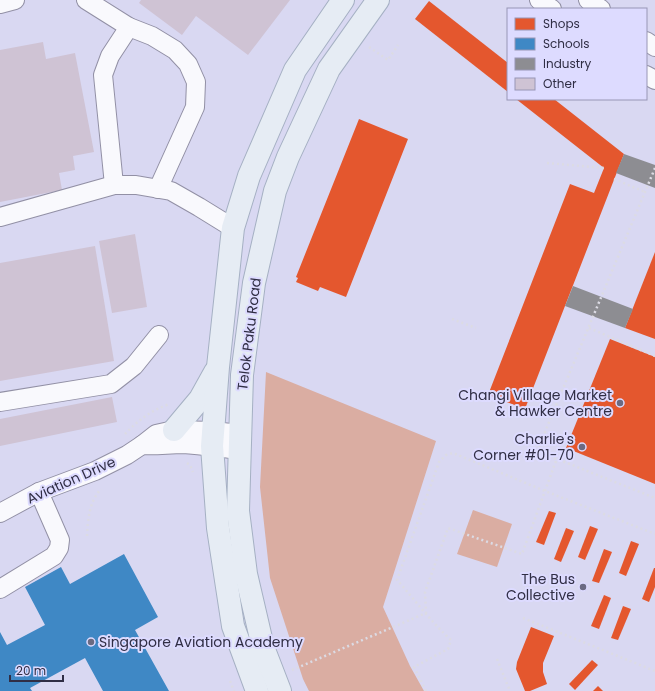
<svg xmlns="http://www.w3.org/2000/svg" width="655" height="691" viewBox="0 0 655 691" font-family="Poppins,sans-serif">
	<rect width="100%" height="100%" fill="#d9d8f2"/>
	<g fill="#daada2">
		<polygon points="266,372 436,441 383,607 410,666 424,691 309,691 303,679 270,578 260,487"/>
		<polygon points="473,510 512,524 497,567 457,554"/>
	</g>
	<g fill="#e4572e">
		<polygon points="429,1 508,63 508,92 415,19"/>
		<polygon points="516,99 554,99 624,154 525,409 488,395 570,184 594,193 604,168"/>
		<polygon points="359,119 408,139 346,297 320,287 318,291 296,282 298,278 296,277"/>
		<polygon points="655,252 655,339 625,328"/>
		<polygon points="610,339 655,357 655,484 566,448"/>
		<polygon points="549,511 556,513 544,545 536,542"/>
		<polygon points="590,526 598,529 585,560 578,557"/>
		<polygon points="566,528 574,531 561,562 554,559"/>
		<polygon points="631,541 639,544 626,576 619,573"/>
		<polygon points="604,549 612,552 599,583 592,581"/>
		<polygon points="654,568 655,568 655,587 649,602 642,599"/>
		<polygon points="604,595 611,598 599,629 591,626"/>
		<polygon points="623,606 631,609 618,640 611,638"/>
		<polygon points="531,627 554,636 543,663 543,672 547,684 530,691 525,691 516,669 517,662"/>
		<polygon points="592,660 598,665 575,690 569,684"/>
		<polygon points="598,686 603,691 593,691"/>
	</g>
	<polygon fill="#3f88c5" points="124,554 158,617 135,630 169,691 103,691 85,658 30,688 32,691 0,691 0,632 7,645 45,625 25,587 61,567 70,584"/>
	<g fill="#8d8d92">
		<polygon points="624,154 655,165 655,188 616,173"/>
		<polygon points="573,286 633,309 625,328 565,306"/>
	</g>
	<g fill="#cfc3d4">
		<polygon points="141,0 290,0 248,55 196,16 182,35 139,3"/>
		<polygon points="43,42 46,59 75,53 94,152 73,156 75,170 59,173 62,190 0,202 0,50"/>
		<polygon points="135,234 147,307 112,313 99,241"/>
		<polygon points="95,246 114,361 0,381 0,263"/>
		<polygon points="112,397 117,422 0,446 0,419"/>
	</g>
	<g fill="none" stroke-linecap="round" stroke-linejoin="round">
		<g stroke="#9290a5" stroke-width="20">
			<g id="minor">
				<polyline points="86,0 129,27 152,36 175,50 188,64 196,82 195,107 158,189"/>
				<polyline points="539,0 552,9"/>
				<polyline points="588,0 601,9"/>
				<polyline points="0,4 15,0"/>
				<polyline points="646,41 655,47"/>
				<polyline points="646,75 655,80"/>
				<polyline points="114,185 103,75 110,56 129,27"/>
				<polyline points="0,217 114,185 136,185 171,191 199,207 233,228"/>
				<polyline points="0,402 111,384 134,366 159,335"/>
				<path d="M142,445C156,446 169,444 183,444C201,445 220,448 239,450"/>
				<polyline points="0,513 39,492 95,471 127,455 142,445 156,434 174,430 213,431 240,434"/>
				<polyline points="0,589 54,556 59,548 60,540 39,492"/>
			</g>
		</g>
		<g stroke="#a5b0c3" stroke-width="24">
			<g id="major">
				<polyline points="174,430 200,399 215,372"/>
				<polyline points="257,691 233,626 218,528 212,446 218,367 233,228 249,176 295,70 343,0"/>
				<polyline points="280,691 263,647 246,574 238,511 242,375 254,283 275,191 288,157 329,69 378,0"/>
			</g>
		</g>
		<g stroke="#dcdbe4" stroke-width="2.5" stroke-dasharray="2 3" stroke-linecap="butt">
			<polyline points="369,47 388,60 398,45"/>
			<polyline points="547,163 604,168"/>
			<polyline points="655,168 537,451 655,498"/>
			<polyline points="614,179 645,192"/>
			<polyline points="452,319 476,328"/>
			<polyline points="589,328 655,356"/>
			<path d="M125,434C137,421 153,409 170,404"/>
			<polyline points="187,463 190,465 193,472"/>
			<path d="M87,536C88,519 89,502 101,489"/>
			<polyline points="523,618 655,671"/>
			<polyline points="497,659 510,691"/>
			<polyline points="292,670 426,613 425,592 448,528 522,554 557,458"/>
			<polyline points="230,681 234,691"/>
			<path d="M426,691L414,667L448,649L451,640C431,622 415,600 397,580L439,462L446,455L453,453L545,491L655,534"/>
		</g>
		<use href="#minor" stroke="#f9f9fd" stroke-width="18"/>
		<use href="#major" stroke="#e6ecf4" stroke-width="22"/>
	</g>
	<g fill="#6b6a82" stroke="#dddbff" stroke-width="1.5">
		<circle cx="620" cy="403" r="4"/>
		<circle cx="582" cy="447" r="4"/>
		<circle cx="583" cy="587" r="4"/>
		<circle cx="91" cy="642" r="4"/>
	</g>
	<g text-anchor="middle" dominant-baseline="central" stroke-width="4" stroke-linejoin="round" paint-order="stroke">
		<g font-size="14" fill="#302e45" stroke="#dddbff">
			<text transform="translate(249 334) rotate(-83)">Telok Paku Road</text>
			<text transform="translate(71 480) rotate(-24)">Aviation Drive</text>
		</g>
		<g font-size="14" fill="#302e45" stroke="#dddbff" text-anchor="end">
			<text x="612" y="395">Changi Village Market<tspan x="612" dy="16">&amp; Hawker Centre</tspan></text>
			<text x="574" y="439">Charlie's<tspan x="574" dy="16">Corner #01-70</tspan></text>
			<text x="575" y="579">The Bus<tspan x="575" dy="16">Collective</tspan></text>
			<text x="99" y="642" text-anchor="start">Singapore Aviation Academy</text>
		</g>
	</g>
	<rect x="507" y="8" width="140" height="92" fill="#dddbff" stroke="#9896b5"/>
	<rect x="515" y="18" width="20" height="12" fill="#e4572e" stroke="#9896b5"/>
	<text x="543" y="28" font-size="12" fill="#302e45">Shops</text>
	<rect x="515" y="38" width="20" height="12" fill="#3f88c5" stroke="#9896b5"/>
	<text x="543" y="48" font-size="12" fill="#302e45">Schools</text>
	<rect x="515" y="58" width="20" height="12" fill="#8d8d92" stroke="#9896b5"/>
	<text x="543" y="68" font-size="12" fill="#302e45">Industry</text>
	<rect x="515" y="78" width="20" height="12" fill="#cfc3d4" stroke="#9896b5"/>
	<text x="543" y="88" font-size="12" fill="#302e45">Other</text>
	<path d="M10 675v6h53v-6" fill="none" stroke="#302e45" stroke-width="2"/>
	<text x="16" y="675" font-size="12" fill="#302e45" stroke="#dddbff" stroke-width="3" paint-order="stroke">20 m</text>
</svg>
